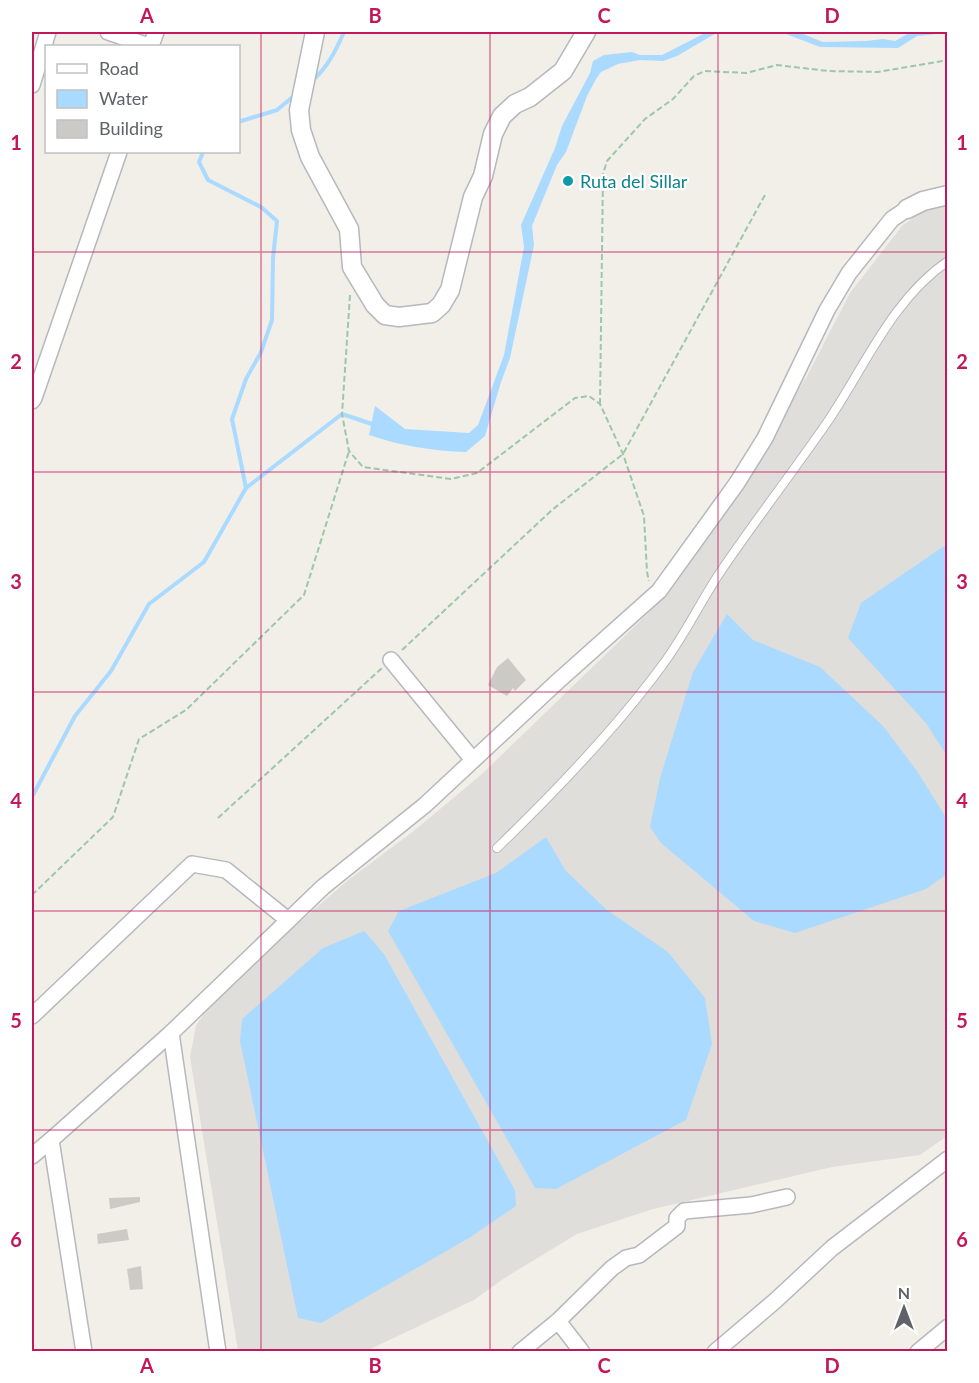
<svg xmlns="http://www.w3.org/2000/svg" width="979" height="1383" viewBox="0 0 979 1383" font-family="Lato,sans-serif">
	<rect width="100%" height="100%" fill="#f1efe8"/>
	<polygon fill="#e0deda" points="947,202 947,1136 920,1155 832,1167 653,1209 577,1234 503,1279 474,1300 366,1351 238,1351 190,1057 196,1026 209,1006 266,951 347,881 415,830 482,774 665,597 806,378 850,293 902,226 929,206"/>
	<g fill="#aadaff">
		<path d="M707,32H718L677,56L663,61L640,60L618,64L601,72L596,79L587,96L566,152L557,165L532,226L534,245L510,358L501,382L485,436L466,452C433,451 401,446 369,435L375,406L405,429L469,433L478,425L504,355L524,247L521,225L555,148L562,126L590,73L593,61L604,55L632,52L640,55H662Z"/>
		<polygon points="781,32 798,32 823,42 866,41 883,39 895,41 911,32 948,33 917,36 898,48 820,47"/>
		<polygon points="947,544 947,756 926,723 848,638 861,603"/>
		<polygon points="727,614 753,640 820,667 883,726 917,771 947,819 947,874 926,889 795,933 754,921 661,843 650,827 660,778 693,672"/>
		<polygon points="546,837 565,870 607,910 668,952 705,998 712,1044 686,1120 556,1189 535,1188 388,931 399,911 496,873"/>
		<polygon points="364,931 384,954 515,1190 516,1206 469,1238 321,1323 298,1318 240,1041 242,1019 323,948"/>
	</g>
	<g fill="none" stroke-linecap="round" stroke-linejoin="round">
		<g stroke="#aadaff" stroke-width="4">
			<path d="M312,81C328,67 336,50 344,32"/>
			<polyline points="238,122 277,110 295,95"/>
			<polyline points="203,152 199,162 208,180 261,207 277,221 273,258 272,320 261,352 246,379 232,419 246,488"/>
			<polyline points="32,797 75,716 111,671 149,604 204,562 246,488 342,414 375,425"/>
		</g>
	</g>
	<g fill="#cccac5">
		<polygon points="508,658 526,680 515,691 513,688 507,696 488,685 497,667"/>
		<polygon points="140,1197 140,1202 110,1209 109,1198"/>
		<polygon points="127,1229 129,1240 98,1244 97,1234"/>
		<polygon points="141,1266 143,1289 130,1290 127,1269"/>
	</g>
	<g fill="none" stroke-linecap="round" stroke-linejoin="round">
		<g stroke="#b5b8bc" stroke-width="10">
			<path id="service" d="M497,848C555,792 613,732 661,667C684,637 700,602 721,571C755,521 792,473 826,424C864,369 891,300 948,261"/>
		</g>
		<g stroke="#b5b8bc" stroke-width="18">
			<g id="minor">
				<polyline points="108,32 149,46"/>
				<polyline points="151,46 156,32"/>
				<polyline points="32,85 48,32"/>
				<polyline points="32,401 34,398 119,152"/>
				<polyline points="391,660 473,760"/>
				<polyline points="32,1016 192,864 226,870 288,920"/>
				<polyline points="171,1033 218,1352"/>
				<polyline points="51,1140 84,1352"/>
				<polyline points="32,1156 51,1140 171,1033 323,887 425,805 557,682 659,591 737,483 765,438 827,310 849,273 892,219 907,209"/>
				<polyline points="558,1321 582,1352"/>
				<polyline points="520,1352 558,1321 612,1268 626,1258 639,1255 677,1226 677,1218 684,1211 751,1205 787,1197"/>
				<polyline points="715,1352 775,1301 832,1248 948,1159"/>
				<polyline points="918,1352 948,1327"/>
			</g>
		</g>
		<g stroke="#b5b8bc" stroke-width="21">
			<g id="tertiary">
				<polyline points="315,32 299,110 301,130 310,157 349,229 352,267 375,305 385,315 399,317 432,313 441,305 450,290 473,197 483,176 493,134 502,116 515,104 530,97 563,71 586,32"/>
				<polyline points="907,209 923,201 948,195"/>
			</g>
		</g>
		<g stroke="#9cc7a9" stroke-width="2" stroke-dasharray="6 3" stroke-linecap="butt">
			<polyline points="350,295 342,414 349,451 363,467 451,479 477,473 575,398 589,396 600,404 623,454 644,516 647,572 649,581"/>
			<polyline points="600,404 603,174 607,161 645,119 673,99 694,76 705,71 746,73 777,65 828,71 878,72 948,60"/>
			<polyline points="402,650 552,510 623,454 766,193"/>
			<polyline points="218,818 382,668"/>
			<polyline points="32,895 113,817 139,739 186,710 304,595 349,451"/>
		</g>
		<use href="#service" stroke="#fff" stroke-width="8"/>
		<use href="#minor" stroke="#fff" stroke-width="15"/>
		<use href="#tertiary" stroke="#fff" stroke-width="18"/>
	</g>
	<path fill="none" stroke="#c2185b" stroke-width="1.5" stroke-opacity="0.55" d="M261,32V1352M490,32V1352M718,32V1352M32,252H948M32,472H948M32,692H948M32,911H948M32,1130H948"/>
	<circle fill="#0f9aa8" stroke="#fff" stroke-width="2" cx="568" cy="181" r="6"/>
	<g text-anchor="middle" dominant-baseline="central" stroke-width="4.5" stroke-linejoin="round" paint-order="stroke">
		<g font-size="18" fill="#0d838f" stroke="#fff" text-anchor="start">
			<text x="580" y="181">Ruta del Sillar</text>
		</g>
	</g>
	<rect width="979" height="1383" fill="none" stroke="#ffffff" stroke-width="66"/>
	<rect x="45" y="45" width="195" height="108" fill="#ffffff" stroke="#bfc1c3" stroke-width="1.5"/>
	<rect x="57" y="64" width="30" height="9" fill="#ffffff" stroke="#bfc1c3" stroke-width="1.5"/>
	<text x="99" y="75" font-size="18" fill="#5f6368">Road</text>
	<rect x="57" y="90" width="30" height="18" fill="#aadaff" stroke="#bfc1c3" stroke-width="1.5"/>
	<text x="99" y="105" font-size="18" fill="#5f6368">Water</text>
	<rect x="57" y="120" width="30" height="18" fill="#cccac5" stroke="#bfc1c3" stroke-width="1.5"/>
	<text x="99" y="135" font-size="18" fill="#5f6368">Building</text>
	<g transform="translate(904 1308)" stroke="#ffffff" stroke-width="4.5" paint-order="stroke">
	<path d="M0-4.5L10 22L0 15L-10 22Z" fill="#5f6368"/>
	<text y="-9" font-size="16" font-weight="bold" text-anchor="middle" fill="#5f6368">N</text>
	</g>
	<rect x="33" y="33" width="913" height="1317" fill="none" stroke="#c2185b" stroke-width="2"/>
	<g font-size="20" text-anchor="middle" font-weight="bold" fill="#c2185b">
		<text x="147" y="23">A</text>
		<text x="375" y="23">B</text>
		<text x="604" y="23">C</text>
		<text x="832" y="23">D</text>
		<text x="16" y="150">1</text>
		<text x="962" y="150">1</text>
		<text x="16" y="369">2</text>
		<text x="962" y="369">2</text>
		<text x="16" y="589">3</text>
		<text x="962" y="589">3</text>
		<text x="16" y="808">4</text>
		<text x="962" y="808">4</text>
		<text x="16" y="1028">5</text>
		<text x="962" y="1028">5</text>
		<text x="16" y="1247">6</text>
		<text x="962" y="1247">6</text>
		<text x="147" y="1373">A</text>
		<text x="375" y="1373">B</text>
		<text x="604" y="1373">C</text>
		<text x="832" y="1373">D</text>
	</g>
</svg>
